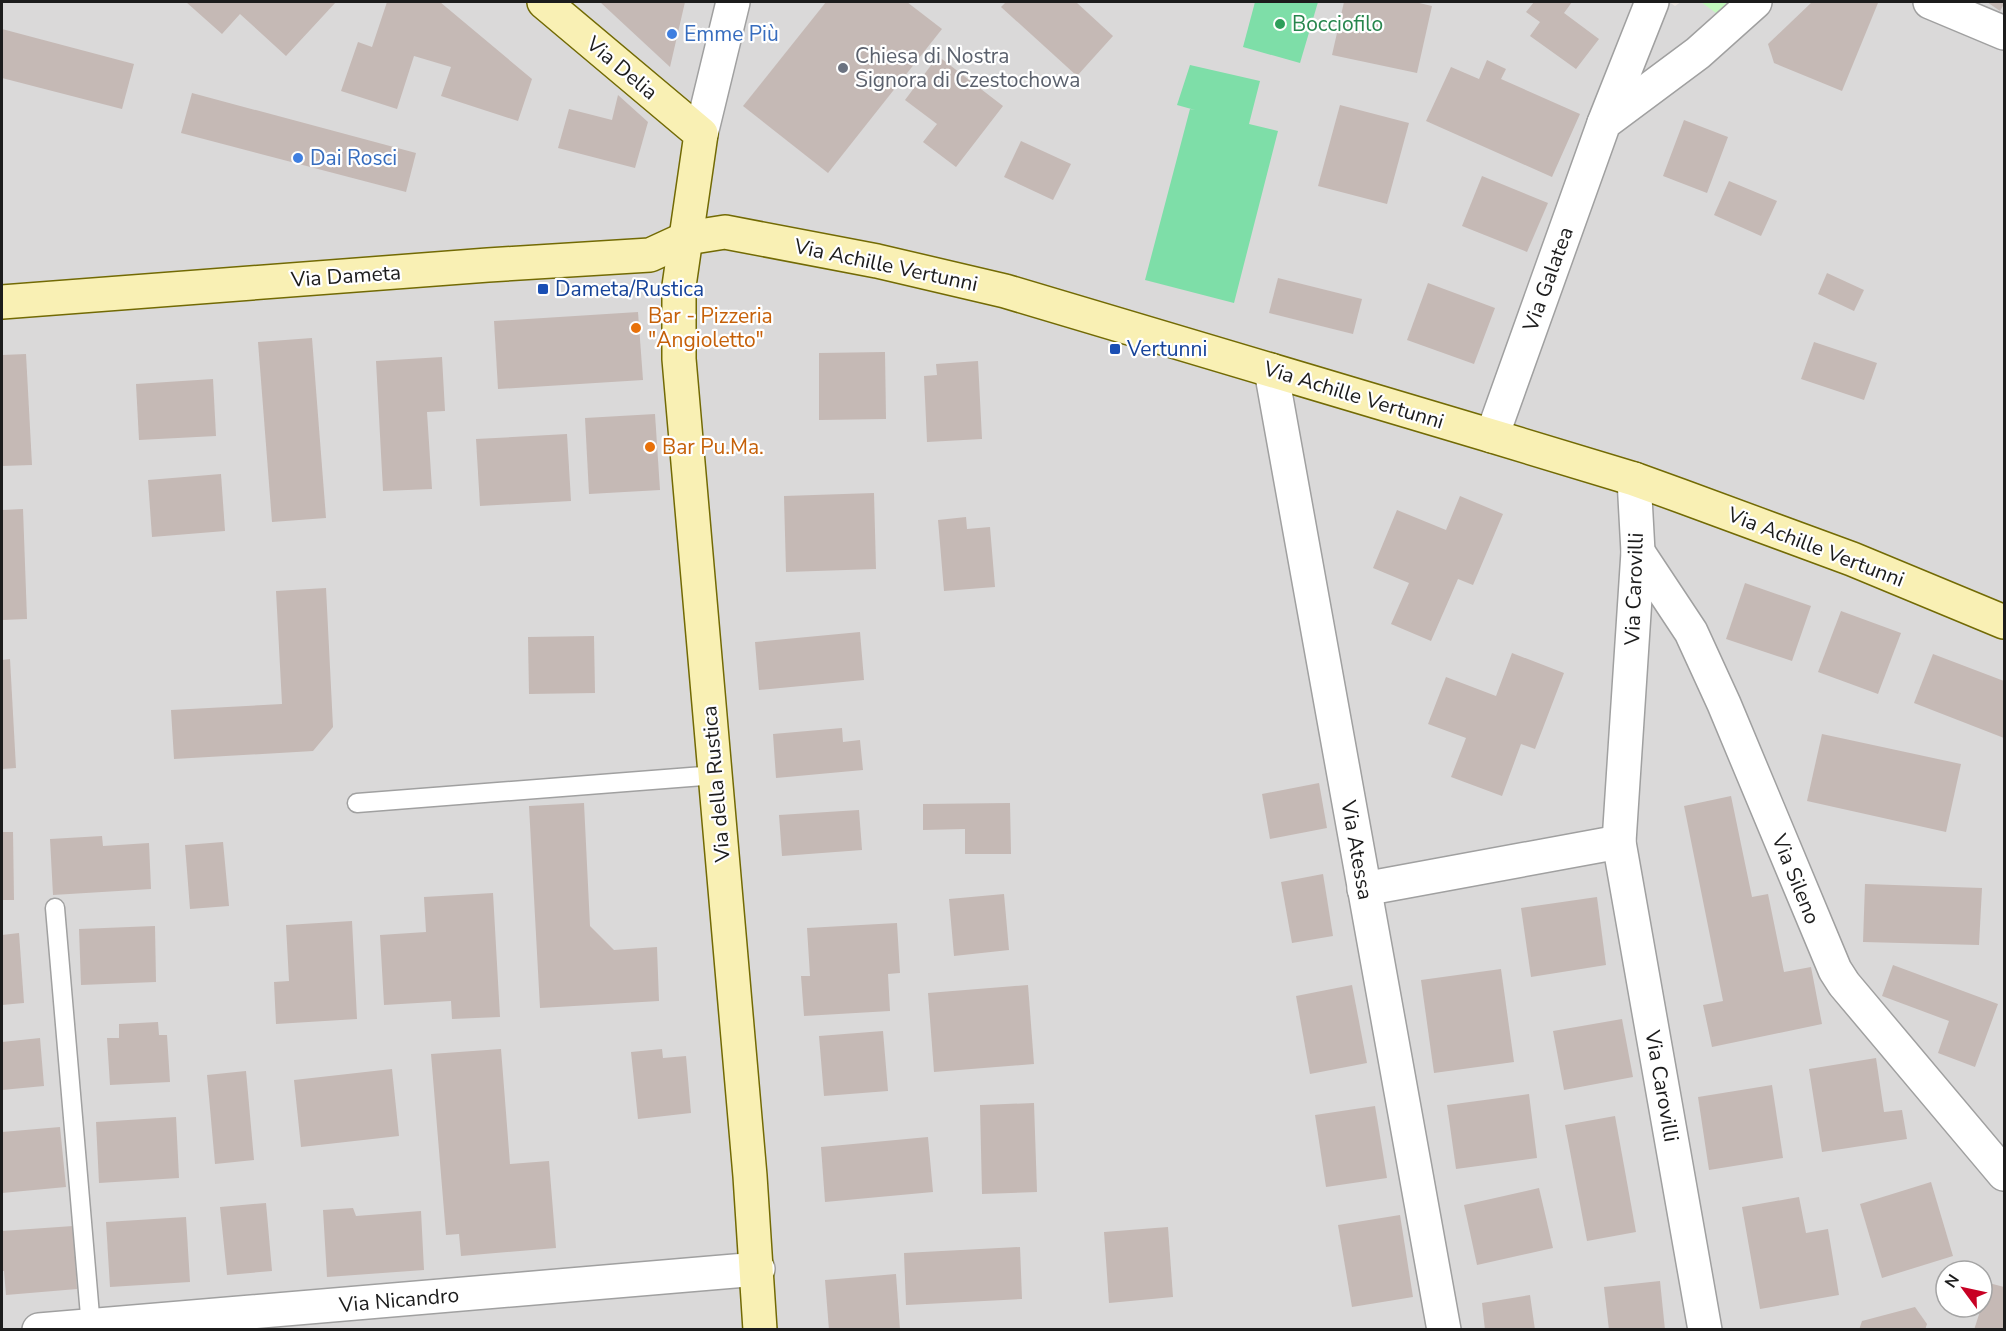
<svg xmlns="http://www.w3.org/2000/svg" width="2006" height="1331" viewBox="0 0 2006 1331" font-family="'Nunito Sans',sans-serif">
	<rect width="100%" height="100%" fill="#eee7e2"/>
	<path fill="#dad9d9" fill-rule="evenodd" d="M2,2H1669L1675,6L1681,2H2004V1329L2,1330ZM1946,1271H1982V1307H1946Z"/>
	<polygon fill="#c3f9bd" points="1701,2 1728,2 1716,13"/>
	<g fill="#7edea8">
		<polygon points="1255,2 1318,2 1300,63 1243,47"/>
		<polygon points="1190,65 1260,81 1249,124 1278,131 1234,303 1145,280 1190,109 1195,110 1177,105"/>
	</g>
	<g fill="#c5b9b5">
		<polygon points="186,2 336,2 286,56 240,14 222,34"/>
		<polygon points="387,2 440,2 532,79 518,121 441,96 451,67 414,56 397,109 341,91 358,42 372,47"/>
		<polygon points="600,2 685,2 670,67"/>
		<polygon points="826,2 907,2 942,29 828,173 743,106"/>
		<polygon points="1006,2 1076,2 1113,36 1077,76 1001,7"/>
		<polygon points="1344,2 1415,2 1432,6 1417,73 1332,55"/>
		<polygon points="1534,2 1572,2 1564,13 1599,39 1576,69 1530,36 1540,22 1526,12"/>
		<polygon points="1812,2 1874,2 1878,3 1842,91 1774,63 1768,44"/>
		<polygon points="1987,2 2004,2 2004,4 2000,11"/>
		<polygon points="2,29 134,64 122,109 2,78"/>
		<polygon points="938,56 1003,106 956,167 923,142 937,124 905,100"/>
		<polygon points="1487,60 1506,69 1501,79 1580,114 1552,177 1426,121 1451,67 1479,79"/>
		<polygon points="192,93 416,153 406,192 181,133"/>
		<polygon points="618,95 648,122 635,168 558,148 569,109 612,120"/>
		<polygon points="1340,105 1409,123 1387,204 1318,186"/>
		<polygon points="1684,120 1728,137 1707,193 1663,176"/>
		<polygon points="1021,141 1071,164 1053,200 1004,177"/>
		<polygon points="1482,176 1548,203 1527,252 1462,226"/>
		<polygon points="1729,181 1777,201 1761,236 1714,215"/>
		<polygon points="1827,273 1864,290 1854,311 1818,294"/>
		<polygon points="1278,278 1362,299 1353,334 1269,313"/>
		<polygon points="1428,283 1495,308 1474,364 1407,340"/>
		<polygon points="638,312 643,380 498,389 494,321"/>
		<polygon points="312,338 326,518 272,522 258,342"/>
		<polygon points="1814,342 1877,363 1864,400 1801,379"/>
		<polygon points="885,352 886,419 819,420 819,353"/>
		<polygon points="26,354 32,465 2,466 2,355"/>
		<polygon points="442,357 445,411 427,412 432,489 383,491 376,361"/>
		<polygon points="978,361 982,439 927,442 924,376 937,375 936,364"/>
		<polygon points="213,379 216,436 139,440 136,384"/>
		<polygon points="655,414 660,490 589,494 585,418"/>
		<polygon points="567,434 571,501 480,506 476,439"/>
		<polygon points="221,474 225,531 152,537 148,480"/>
		<polygon points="874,493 876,569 786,572 784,496"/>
		<polygon points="1460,496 1503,514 1473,585 1458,579 1431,641 1391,624 1409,583 1373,568 1397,510 1446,530"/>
		<polygon points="23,509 27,619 2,620 2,510"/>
		<polygon points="966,517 967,529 990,527 995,587 944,591 938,520"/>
		<polygon points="1745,583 1811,606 1792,661 1726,639"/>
		<polygon points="326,588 333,727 313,751 174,759 171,710 282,704 276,591"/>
		<polygon points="1841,611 1901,633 1878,694 1818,672"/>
		<polygon points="860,632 864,680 759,690 755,642"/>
		<polygon points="594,636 595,693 529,694 528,637"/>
		<polygon points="1512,653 1564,673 1535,749 1521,744 1502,796 1451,777 1466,738 1428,724 1446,677 1496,696"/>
		<polygon points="1933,654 2004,681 2004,738 1914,703"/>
		<polygon points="10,659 16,768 2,769 2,660"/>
		<polygon points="842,728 843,742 860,740 863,770 776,778 773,734"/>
		<polygon points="1822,734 1961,764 1946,832 1807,801"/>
		<polygon points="1319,783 1327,828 1270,839 1262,794"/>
		<polygon points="1731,796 1752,897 1768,894 1784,972 1811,967 1822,1024 1712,1047 1703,1005 1723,1001 1684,806"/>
		<polygon points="584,803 590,926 614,950 657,947 659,1001 540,1008 529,806"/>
		<polygon points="1010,803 1011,854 965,854 965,829 923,830 923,804"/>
		<polygon points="859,810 862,850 782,856 779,815"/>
		<polygon points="2,832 13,832 14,900 2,900"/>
		<polygon points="102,836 103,846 149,843 151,889 53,895 50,839"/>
		<polygon points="223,842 229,906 190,909 185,845"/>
		<polygon points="1323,874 1333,936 1292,943 1281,882"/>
		<polygon points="1865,884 1982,888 1979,945 1863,942"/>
		<polygon points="493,893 500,1017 452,1019 451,1001 384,1005 380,935 426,932 424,897"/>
		<polygon points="1004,894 1009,950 954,956 949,899"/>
		<polygon points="1597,897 1606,965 1531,977 1521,908"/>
		<polygon points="352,921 357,1019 276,1024 274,982 289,981 286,925"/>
		<polygon points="897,923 900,973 888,974 890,1011 804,1016 801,976 810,976 807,928"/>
		<polygon points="155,926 156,982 81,985 79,929"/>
		<polygon points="19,933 24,1003 2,1005 2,935"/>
		<polygon points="1893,965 1998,1004 1975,1067 1938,1053 1949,1021 1882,996"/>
		<polygon points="1501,969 1514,1062 1434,1073 1421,980"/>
		<polygon points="1028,985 1034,1064 934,1072 928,993"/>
		<polygon points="1352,985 1367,1063 1310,1074 1296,996"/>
		<polygon points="1622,1019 1633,1077 1564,1090 1553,1031"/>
		<polygon points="158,1022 159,1035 167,1035 170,1082 110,1085 107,1038 119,1038 119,1024"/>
		<polygon points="883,1031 888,1091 824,1096 819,1036"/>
		<polygon points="40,1038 44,1086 2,1090 2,1042"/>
		<polygon points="501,1049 510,1164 549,1161 556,1248 461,1256 459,1234 446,1235 431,1054"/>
		<polygon points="662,1049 663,1058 686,1056 691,1113 638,1119 631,1052"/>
		<polygon points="1876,1058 1884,1112 1902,1110 1907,1139 1822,1152 1809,1069"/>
		<polygon points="392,1069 399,1136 301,1147 294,1080"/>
		<polygon points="246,1071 254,1160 215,1164 207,1075"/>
		<polygon points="1772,1085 1783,1158 1709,1170 1698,1097"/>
		<polygon points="1529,1094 1537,1158 1456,1169 1447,1105"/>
		<polygon points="1034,1103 1037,1192 982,1194 980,1105"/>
		<polygon points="1375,1106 1387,1178 1326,1187 1315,1115"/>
		<polygon points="1615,1116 1636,1232 1587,1241 1565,1125"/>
		<polygon points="176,1117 179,1178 99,1183 96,1122"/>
		<polygon points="60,1127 66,1187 2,1193 2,1132"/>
		<polygon points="928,1137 933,1192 825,1202 821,1147"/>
		<polygon points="1931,1182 1953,1256 1882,1278 1860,1204"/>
		<polygon points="1539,1188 1553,1248 1477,1265 1464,1205"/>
		<polygon points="1799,1197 1806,1233 1828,1229 1839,1295 1760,1309 1742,1207"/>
		<polygon points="266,1203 272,1271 227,1275 220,1207"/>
		<polygon points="353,1208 356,1216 421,1211 424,1270 327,1277 323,1210"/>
		<polygon points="1400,1215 1413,1297 1352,1307 1338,1225"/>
		<polygon points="186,1217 190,1282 110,1287 106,1222"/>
		<polygon points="73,1226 77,1289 6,1295 4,1271 2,1271 2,1231"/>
		<polygon points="1168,1227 1173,1297 1109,1303 1104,1232"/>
		<polygon points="1020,1247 1022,1299 906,1305 904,1253"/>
		<polygon points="896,1274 900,1330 829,1330 825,1280"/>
		<polygon points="1660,1281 1665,1330 1609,1330 1604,1287"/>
		<polygon points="1989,1283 2004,1287 2004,1330 1974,1330"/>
		<polygon points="1530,1295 1535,1330 1485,1330 1482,1303"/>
		<polygon points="1915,1307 1927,1324 1925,1330 1859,1330 1862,1321"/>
	</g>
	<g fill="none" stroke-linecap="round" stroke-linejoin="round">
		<g stroke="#a0a0a0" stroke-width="21">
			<g id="lane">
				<polyline points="357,803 716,775"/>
				<polyline points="55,908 91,1327"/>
			</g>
		</g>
		<g stroke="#a0a0a0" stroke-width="36">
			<g id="street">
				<polyline points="1930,2 2004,33"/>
				<polyline points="1604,123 1652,2"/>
				<polyline points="701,134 733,2"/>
				<polyline points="1271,370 1444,1330"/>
				<polyline points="1492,436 1604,123 1698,53 1755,2"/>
				<polyline points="1634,479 1638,552 1619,842 1705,1330"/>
				<polyline points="1638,552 1691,632 1724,704 1835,970 1844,984 2004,1174"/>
				<polyline points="1364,889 1619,842"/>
				<polyline points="39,1330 758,1269"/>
			</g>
		</g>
		<g stroke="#726a04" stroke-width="36">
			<g id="secondary">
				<polyline points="544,2 701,134 679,286 679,359 750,1176 760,1330"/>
				<polyline points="2,302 488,265 650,255 687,238 725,232 877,261 1005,291 1492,436 1634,479 1681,496 1852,559 2004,622"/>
			</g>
		</g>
		<use href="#lane" stroke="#fff" stroke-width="18"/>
		<use href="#street" stroke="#fff" stroke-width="33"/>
		<use href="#secondary" stroke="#f9f0b4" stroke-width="33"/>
	</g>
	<circle fill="#2e9e5b" stroke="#fff" stroke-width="2" cx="1280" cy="24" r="6"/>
	<g fill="#3f7fe0" stroke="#fff" stroke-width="2">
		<circle cx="672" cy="34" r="6"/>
		<circle cx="298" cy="158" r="6"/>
	</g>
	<circle fill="#6b7280" stroke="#fff" stroke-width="2" cx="843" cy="68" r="6"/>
	<g fill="#1a4fb4" stroke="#fff" stroke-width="2">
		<rect x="537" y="283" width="12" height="12" rx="3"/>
		<rect x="1109" y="343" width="12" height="12" rx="3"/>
	</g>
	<g fill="#e8710a" stroke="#fff" stroke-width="2">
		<circle cx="636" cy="328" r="6"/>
		<circle cx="650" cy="447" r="6"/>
	</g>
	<g text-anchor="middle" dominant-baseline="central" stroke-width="4.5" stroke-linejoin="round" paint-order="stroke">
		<g font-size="21" fill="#27864d" stroke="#fff" text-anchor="start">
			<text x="1292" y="24">Bocciofilo</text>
		</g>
		<g font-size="21" fill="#366cbe" stroke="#fff" text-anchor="start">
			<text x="684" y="34">Emme Più</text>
			<text x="310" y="158">Dai Rosci</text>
		</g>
		<g font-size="21" fill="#5b616d" stroke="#fff" text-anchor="start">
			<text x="855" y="56">Chiesa di Nostra<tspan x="855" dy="24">Signora di Czestochowa</tspan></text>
		</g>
		<g font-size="21" fill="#1c1c1c" stroke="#fff">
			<text transform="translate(622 68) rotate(40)">Via Delia</text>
			<text transform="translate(886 265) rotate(12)">Via Achille Vertunni</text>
			<text transform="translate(346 276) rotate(-4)">Via Dameta</text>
			<text transform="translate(1548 279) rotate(-70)">Via Galatea</text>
			<text transform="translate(1354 395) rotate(17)">Via Achille Vertunni</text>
			<text transform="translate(1816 547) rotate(21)">Via Achille Vertunni</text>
			<text transform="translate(1634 589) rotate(-88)">Via Carovilli</text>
			<text transform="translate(716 784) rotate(-95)">Via della Rustica</text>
			<text transform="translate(1357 850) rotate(80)">Via Atessa</text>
			<text transform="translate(1796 879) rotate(68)">Via Sileno</text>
			<text transform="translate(1662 1086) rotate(80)">Via Carovilli</text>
			<text transform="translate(399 1300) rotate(-5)">Via Nicandro</text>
		</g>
		<g font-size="21" fill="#164399" stroke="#fff" text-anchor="start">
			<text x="555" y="289">Dameta/Rustica</text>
			<text x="1127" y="349">Vertunni</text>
		</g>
		<g font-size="21" fill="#c56008" stroke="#fff" text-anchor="start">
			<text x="648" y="316">Bar - Pizzeria<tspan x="648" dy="24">"Angioletto"</tspan></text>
			<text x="662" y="447">Bar Pu.Ma.</text>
		</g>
	</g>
	<rect width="2006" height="1331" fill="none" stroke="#1c1c1c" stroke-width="6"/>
	<g transform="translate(1964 1289) rotate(303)"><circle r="28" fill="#ffffff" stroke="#a4a4a4" stroke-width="1.5"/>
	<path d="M0-4.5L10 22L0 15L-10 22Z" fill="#c80024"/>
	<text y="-9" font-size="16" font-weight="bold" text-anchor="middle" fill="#1c1c1c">N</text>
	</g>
</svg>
